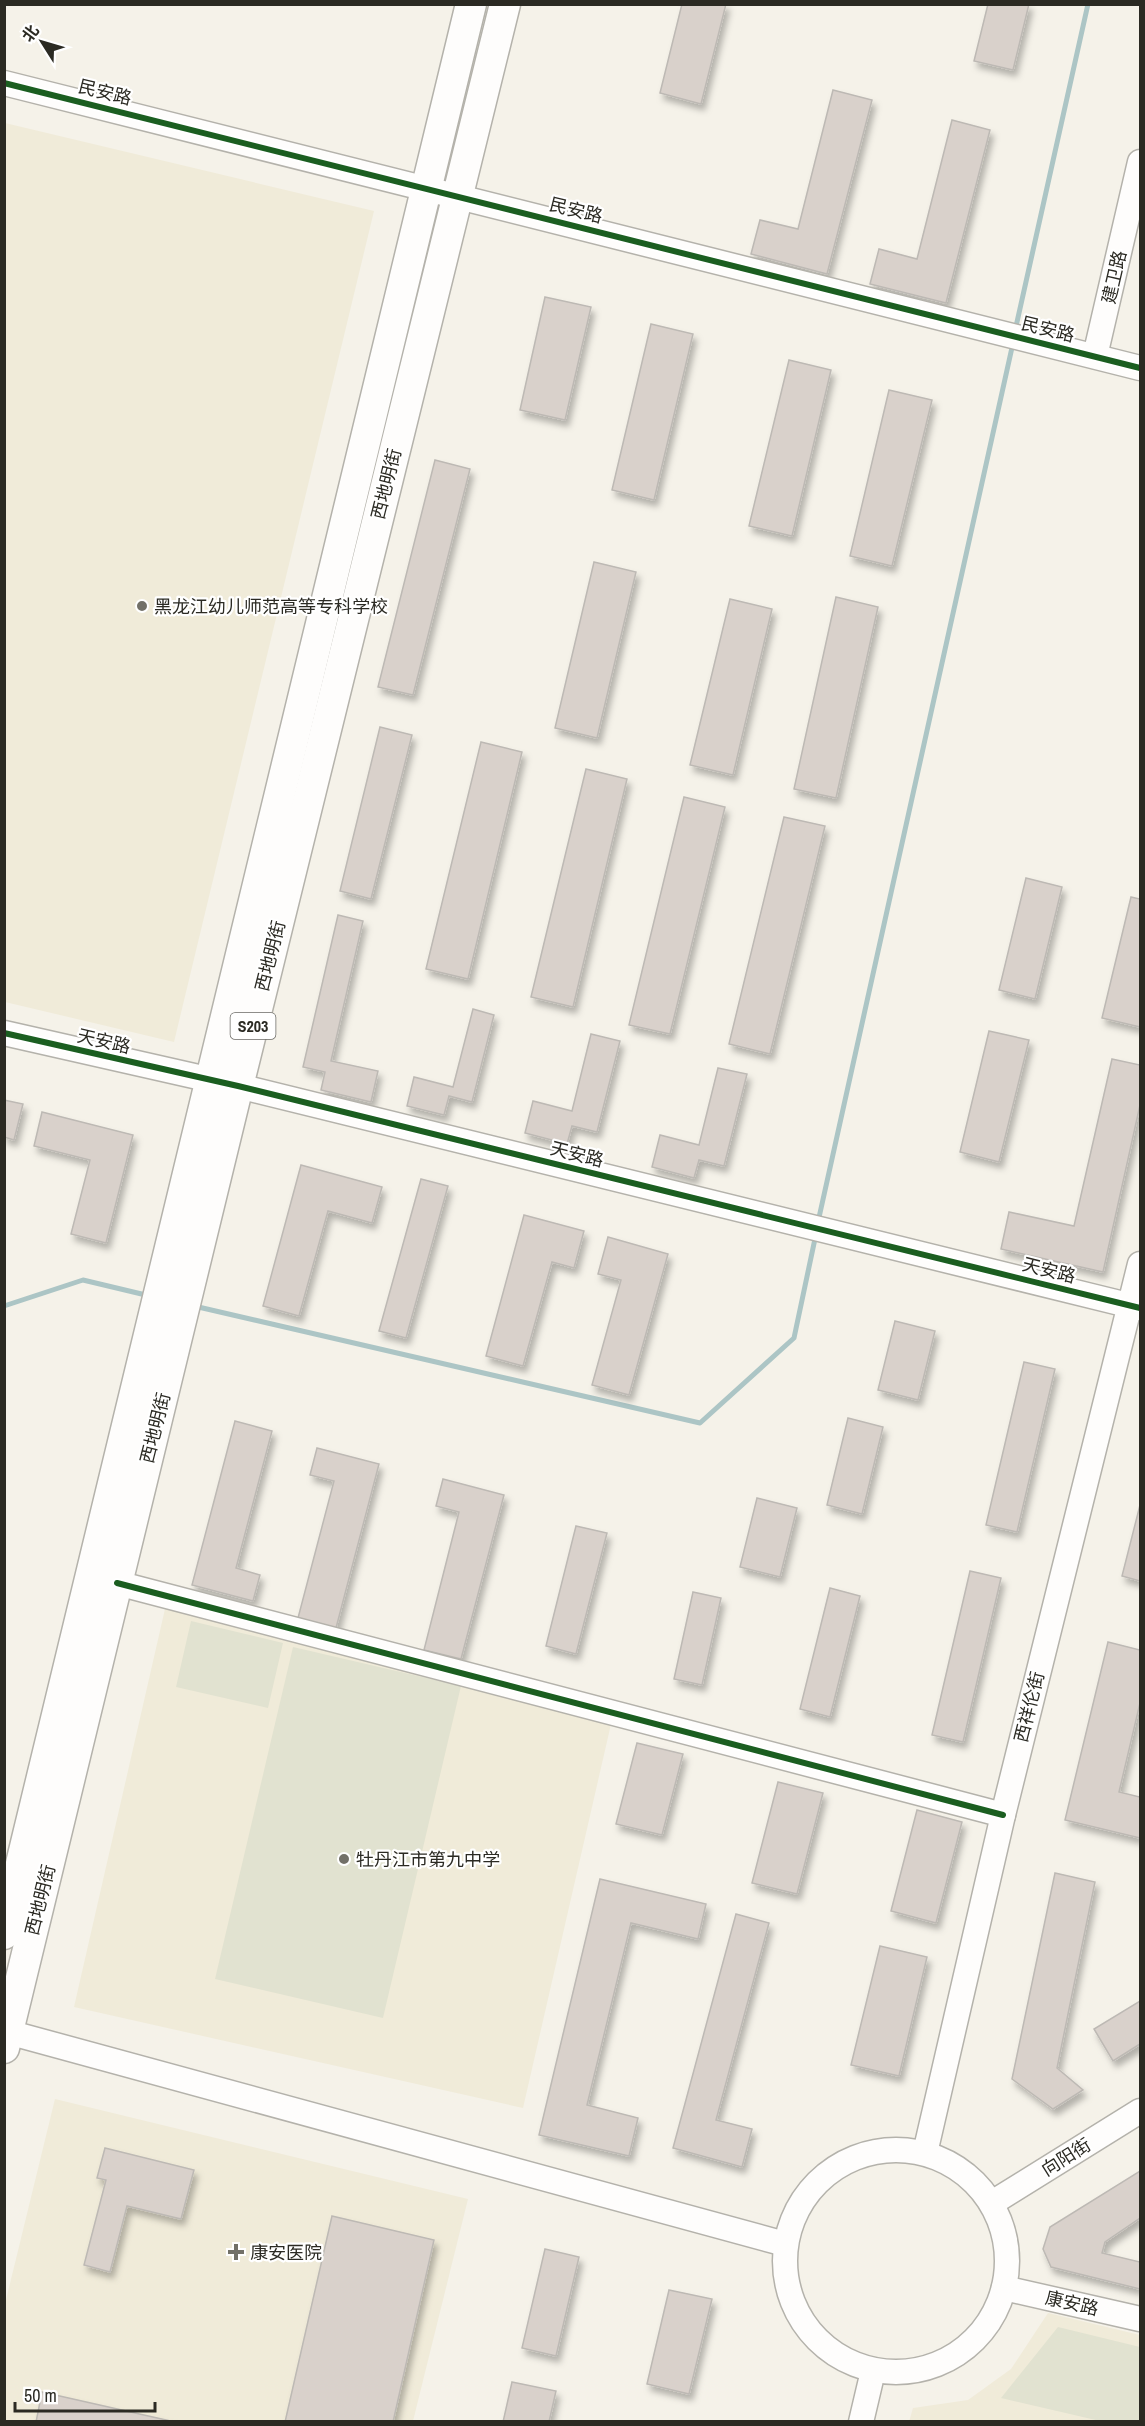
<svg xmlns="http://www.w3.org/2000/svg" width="1145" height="2426" viewBox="0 0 1145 2426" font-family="'Archivo Narrow','Noto Sans SC',sans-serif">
	<defs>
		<filter id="shadow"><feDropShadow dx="3.5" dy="6" stdDeviation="3" flood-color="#0004"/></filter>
	</defs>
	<rect width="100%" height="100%" fill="#f5f2e9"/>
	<g fill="#f0ebd9">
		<polygon points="5,123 374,211 174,1042 5,1002"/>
		<polygon points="165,1609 614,1711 523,2108 74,2007"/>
		<polygon points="55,2099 468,2199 413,2421 5,2422 5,2304"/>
		<polygon points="1048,2313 1140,2335 1140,2421 909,2422 913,2408 968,2400 1011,2369"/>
	</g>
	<g fill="#e1e2d0">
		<polygon points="191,1621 283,1643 268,1708 176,1687"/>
		<polygon points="293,1647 461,1686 383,2018 215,1979"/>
		<polygon points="1058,2327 1140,2347 1140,2421 1100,2421 1001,2398"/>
	</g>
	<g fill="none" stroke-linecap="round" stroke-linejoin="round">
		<g stroke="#acc5c5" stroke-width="5">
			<polyline points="1015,331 1088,4"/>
			<polyline points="818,1222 1013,343"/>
			<polyline points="4,1306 83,1280 150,1296"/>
			<polyline points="194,1306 700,1423 794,1338 816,1234"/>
		</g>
	</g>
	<g fill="#d9d1cb" stroke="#bdb9b4" stroke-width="1.5" filter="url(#shadow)">
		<polygon points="682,4 726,4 701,104 660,93"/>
		<polygon points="988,4 1029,4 1013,70 974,61"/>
		<polygon points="833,90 872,100 827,274 751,254 760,220 798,229"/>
		<polygon points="952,120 990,130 946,303 870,284 879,249 917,259"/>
		<polygon points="545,297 591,307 565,420 520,410"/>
		<polygon points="651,324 693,334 654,500 612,490"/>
		<polygon points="789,360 831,370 792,536 749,526"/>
		<polygon points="889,390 932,400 892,566 850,556"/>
		<polygon points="435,460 470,469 413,695 378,687"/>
		<polygon points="594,562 636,572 597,738 555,728"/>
		<polygon points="836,597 878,607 836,798 794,789"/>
		<polygon points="730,599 772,609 733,775 690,765"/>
		<polygon points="380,727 412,735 371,899 340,891"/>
		<polygon points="481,742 522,752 468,979 426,969"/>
		<polygon points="586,769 627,779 573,1007 531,997"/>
		<polygon points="684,797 725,807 670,1034 629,1025"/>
		<polygon points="784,817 825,826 770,1054 729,1044"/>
		<polygon points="1026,878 1062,887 1035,999 999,990"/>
		<polygon points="1131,897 1140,899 1140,1027 1102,1018"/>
		<polygon points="338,915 363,921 331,1061 378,1071 371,1102 321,1090 325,1072 303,1067"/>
		<polygon points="473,1009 494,1015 472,1102 449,1096 444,1115 407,1106 414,1077 453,1087"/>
		<polygon points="989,1031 1029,1040 999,1162 960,1152"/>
		<polygon points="591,1034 620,1041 597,1132 572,1126 567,1144 525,1133 533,1101 572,1111"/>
		<polygon points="1112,1059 1140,1065 1140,1105 1103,1272 1001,1249 1009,1212 1074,1226"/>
		<polygon points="718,1068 747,1074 724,1166 699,1160 694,1178 652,1167 660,1135 699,1145"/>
		<polygon points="4,1100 23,1104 14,1140 4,1137"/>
		<polygon points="42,1112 133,1135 106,1243 71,1234 90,1160 34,1146"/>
		<polygon points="301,1165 382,1187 372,1223 328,1211 299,1316 263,1306"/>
		<polygon points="421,1179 448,1186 406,1338 379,1331"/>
		<polygon points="524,1215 584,1231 574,1268 552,1262 523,1366 486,1356"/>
		<polygon points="608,1237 668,1254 629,1395 592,1385 621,1280 598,1274"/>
		<polygon points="895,1321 935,1331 918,1400 878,1390"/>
		<polygon points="1024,1362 1055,1369 1017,1532 986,1525"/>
		<polygon points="848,1418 883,1427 862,1514 827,1505"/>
		<polygon points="235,1421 272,1431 236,1568 260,1575 253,1601 192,1585"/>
		<polygon points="317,1448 379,1464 336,1628 298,1618 334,1481 310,1475"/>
		<polygon points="443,1479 504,1495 461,1659 424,1650 459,1512 436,1506"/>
		<polygon points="757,1498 797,1508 780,1577 740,1567"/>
		<polygon points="1140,1505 1140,1581 1122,1576"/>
		<polygon points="576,1526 607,1533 576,1654 546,1646"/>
		<polygon points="970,1571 1001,1578 963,1742 932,1735"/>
		<polygon points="830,1588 860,1596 830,1717 800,1709"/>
		<polygon points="693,1592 721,1598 702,1685 674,1679"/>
		<polygon points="1108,1642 1140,1650 1140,1703 1119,1792 1140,1797 1140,1838 1065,1820"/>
		<polygon points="637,1743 683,1754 662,1835 616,1824"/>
		<polygon points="778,1782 823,1793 797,1894 752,1883"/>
		<polygon points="917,1810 962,1822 936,1923 891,1911"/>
		<polygon points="1055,1873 1095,1882 1057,2068 1083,2090 1053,2109 1012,2079"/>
		<polygon points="600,1879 706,1904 698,1939 631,1923 587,2105 638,2118 629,2156 539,2135"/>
		<polygon points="736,1914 769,1923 716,2120 752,2129 742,2167 673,2148"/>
		<polygon points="880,1946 927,1957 899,2076 851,2065"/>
		<polygon points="1140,2001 1140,2044 1113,2061 1094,2029"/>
		<polygon points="105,2148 194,2170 181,2219 127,2206 110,2272 84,2265 106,2180 97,2178"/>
		<polygon points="1140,2171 1140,2218 1105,2242 1102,2253 1140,2262 1140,2289 1051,2267 1043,2249 1050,2227"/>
		<polygon points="332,2216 434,2240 393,2422 285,2422"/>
		<polygon points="545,2249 579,2257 556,2356 522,2348"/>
		<polygon points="669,2290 712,2299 689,2394 647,2384"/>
		<polygon points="512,2382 556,2391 549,2422 503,2422"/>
		<polygon points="42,2392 175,2422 36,2422"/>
	</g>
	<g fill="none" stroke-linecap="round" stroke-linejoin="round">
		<g stroke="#b4b2ab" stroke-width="27">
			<g id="minor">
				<polyline points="4,83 1140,368"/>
				<polyline points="1095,356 1140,162"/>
				<polyline points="4,1033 238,1086 1140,1308"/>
				<polyline points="117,1583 1003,1815"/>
				<polyline points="4,2031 785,2244"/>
				<circle cx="896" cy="2261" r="111"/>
				<polyline points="925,2153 1003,1815 1140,1264"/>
				<polyline points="992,2203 1140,2111"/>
				<polyline points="1004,2288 1140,2319"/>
				<polyline points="861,2422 873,2371"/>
			</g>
		</g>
		<g stroke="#b4b2ab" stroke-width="33">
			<g id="major">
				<polyline points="4,1934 471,4"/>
				<polyline points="4,2048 238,1086 505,4"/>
			</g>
		</g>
		<use href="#minor" stroke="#fefdfc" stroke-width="24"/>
		<use href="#major" stroke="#fefdfc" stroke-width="30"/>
		<g stroke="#fff" stroke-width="10">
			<g id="cycleway">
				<polyline points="4,83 1140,368"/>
				<polyline points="4,1033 238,1086 1140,1308"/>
				<polyline points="117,1583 1003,1815"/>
			</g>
		</g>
		<use href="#cycleway" stroke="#1b5e20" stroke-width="6"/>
	</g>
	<g fill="#727068" stroke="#fff" stroke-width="2">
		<circle cx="142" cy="606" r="6"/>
		<circle cx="344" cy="1859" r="6"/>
		<path d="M233 2243h6v6h6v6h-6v6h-6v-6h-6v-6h6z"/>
	</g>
	<g text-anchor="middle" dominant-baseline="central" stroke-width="4.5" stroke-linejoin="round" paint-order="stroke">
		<rect fill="#fff" stroke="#6b6a65" stroke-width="1.5" x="230.5" y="1013" width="45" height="26" rx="4.5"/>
		<g font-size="16" font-weight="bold" fill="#2b2a23">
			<text x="253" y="1026">S203</text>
		</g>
		<g font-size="18" fill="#2b2a23" stroke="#fff">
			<text transform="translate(105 92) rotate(14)">民安路</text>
			<text transform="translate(576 210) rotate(14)">民安路</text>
			<text transform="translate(1114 277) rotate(-77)">建卫路</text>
			<text transform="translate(1048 329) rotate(14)">民安路</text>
			<text transform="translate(386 484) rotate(-76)">西地明街</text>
			<text transform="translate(270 956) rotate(-76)">西地明街</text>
			<text transform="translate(104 1041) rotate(13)">天安路</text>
			<text transform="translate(577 1154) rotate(14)">天安路</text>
			<text transform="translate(1049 1270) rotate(14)">天安路</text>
			<text transform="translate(155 1428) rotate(-76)">西地明街</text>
			<text transform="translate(1029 1707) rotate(-76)">西祥伦街</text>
			<text transform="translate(40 1900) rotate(-76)">西地明街</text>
			<text transform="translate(1066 2157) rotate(-32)">向阳街</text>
			<text transform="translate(1072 2303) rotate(13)">康安路</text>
		</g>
		<g font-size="18" fill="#2b2a23" stroke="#fff" text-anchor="start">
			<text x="154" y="606">黑龙江幼儿师范高等专科学校</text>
			<text x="356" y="1859">牡丹江市第九中学</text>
			<text x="250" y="2252">康安医院</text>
		</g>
	</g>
	<rect width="1145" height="2426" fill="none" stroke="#2b2a23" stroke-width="12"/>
	<g transform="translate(42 42) rotate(307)" stroke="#ffffff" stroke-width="4.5" paint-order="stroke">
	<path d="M0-4.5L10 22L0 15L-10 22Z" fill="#2b2a23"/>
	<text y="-9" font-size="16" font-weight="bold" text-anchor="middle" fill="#2b2a23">北</text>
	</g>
	<path d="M15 2402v9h140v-9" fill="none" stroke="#2b2a23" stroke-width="3"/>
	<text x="24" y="2402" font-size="18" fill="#2b2a23" stroke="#ffffff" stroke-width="4.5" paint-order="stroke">50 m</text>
</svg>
